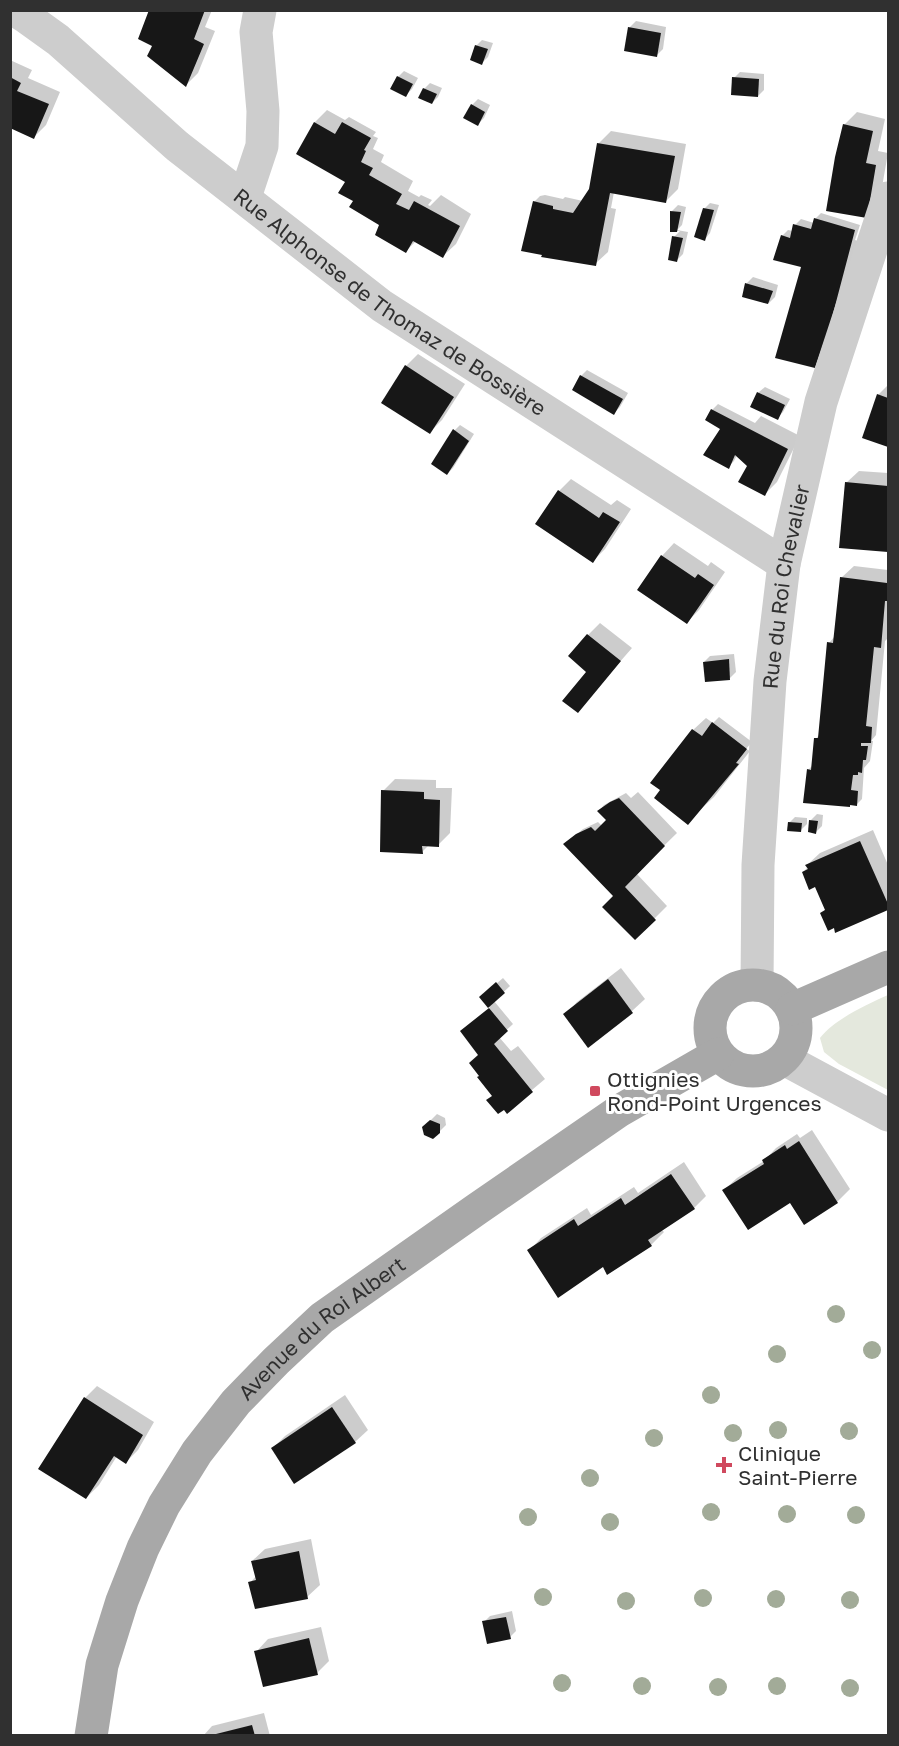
<svg xmlns="http://www.w3.org/2000/svg" width="899" height="1746" viewBox="0 0 899 1746" font-family="'Golos Text',sans-serif">
	<rect width="100%" height="100%" fill="#fff"/>
	<path fill="#e4e8dd" d="M888,995V1090L839,1064L824,1052L820,1038C835,1019 866,1005 888,995Z"/>
	<g fill="#0003">
		<polygon points="151,10 212,10 205,27 215,31 198,73 186,85 154,45"/>
		<polygon points="636,21 666,27 663,49 657,55 626,49 630,27"/>
		<polygon points="482,40 493,43 488,57 482,63 476,46"/>
		<polygon points="10,60 32,70 28,78 60,92 46,125 34,137 10,127"/>
		<polygon points="404,71 418,78 412,89 406,95 398,77"/>
		<polygon points="740,72 764,74 764,90 758,96 734,78"/>
		<polygon points="430,83 442,88 438,97 432,103 424,89"/>
		<polygon points="478,99 490,105 484,118 478,124 472,105"/>
		<polygon points="327,110 345,120 349,117 376,132 373,136 378,138 373,149 384,155 381,162 413,181 408,191 419,197 421,195 432,200 428,205 430,206 441,195 471,214 456,244 443,256 416,241 406,251 381,224 355,201 347,182 298,154 315,122"/>
		<polygon points="857,112 885,119 878,151 888,153 879,204 867,217 844,125"/>
		<polygon points="611,131 686,144 678,189 666,201 614,192 611,208 616,209 608,252 595,264 534,202 540,196 545,195 563,199 565,197 583,201 590,190 599,143"/>
		<polygon points="710,203 719,205 710,233 705,239 704,209"/>
		<polygon points="678,205 686,207 682,225 677,230 688,232 683,254 677,260 674,237 680,231 671,231 672,211"/>
		<polygon points="821,213 860,225 855,240 861,242 827,354 802,266 782,236 788,230 793,231 795,225 801,219 814,223 815,219"/>
		<polygon points="753,277 778,285 775,297 769,303 744,296 747,283"/>
		<polygon points="418,354 465,384 442,420 430,432 406,366"/>
		<polygon points="587,370 628,393 620,407 614,413 574,389 581,376"/>
		<polygon points="888,385 888,445 863,437 878,395"/>
		<polygon points="765,387 790,399 783,412 777,418 752,407 759,392"/>
		<polygon points="718,404 755,423 761,416 800,436 777,482 765,494 749,465 737,455 734,461 728,467 722,428 707,420 712,410"/>
		<polygon points="460,425 474,434 453,468 447,474 455,430"/>
		<polygon points="859,471 888,473 888,551 887,550 846,483"/>
		<polygon points="571,479 611,505 617,500 631,509 605,549 593,561 559,491"/>
		<polygon points="674,543 708,566 711,562 725,572 699,610 687,622 662,556"/>
		<polygon points="854,566 888,570 888,638 885,641 876,735 871,741 873,741 870,761 864,768 862,799 856,805 851,804 850,806 808,770 813,765 816,739 819,735 829,643 835,636 841,578"/>
		<polygon points="600,623 632,648 577,711 589,672 588,635"/>
		<polygon points="734,654 736,672 730,678 704,662 710,656"/>
		<polygon points="719,717 752,742 746,749 750,751 714,797 701,809 693,730 706,718 713,723"/>
		<polygon points="395,779 436,780 436,788 452,788 450,833 438,845 430,844 422,852 383,791"/>
		<polygon points="638,792 677,833 636,873 667,906 635,938 615,896 571,839 583,829 598,822 602,826 608,820 599,811 604,805 626,793 631,798"/>
		<polygon points="817,814 823,815 822,826 816,832 811,820"/>
		<polygon points="795,817 807,818 807,824 801,830 789,823"/>
		<polygon points="873,830 888,865 888,908 836,931 834,927 822,913 826,909 816,885 803,872 808,867 807,865 820,853"/>
		<polygon points="621,968 645,999 632,1011 588,1045 565,1015 577,1002"/>
		<polygon points="503,978 510,986 494,1001 513,1024 499,1037 511,1051 518,1046 545,1079 507,1111 493,1095 468,1026 490,1008 481,997"/>
		<polygon points="437,1114 445,1118 446,1125 439,1132 430,1121"/>
		<polygon points="812,1130 850,1189 837,1202 804,1223 791,1201 724,1190 737,1178 764,1161 776,1148 797,1134 800,1138"/>
		<polygon points="684,1162 706,1196 694,1208 661,1229 664,1232 651,1245 608,1272 603,1264 529,1251 541,1238 587,1208 591,1215 634,1187 638,1193"/>
		<polygon points="97,1386 154,1422 138,1450 126,1462 117,1456 99,1485 86,1498 85,1398"/>
		<polygon points="345,1395 368,1430 355,1442 273,1448 285,1436"/>
		<polygon points="311,1539 320,1585 307,1597 250,1583 256,1576 252,1561 265,1549"/>
		<polygon points="512,1611 516,1631 510,1637 484,1622 490,1616"/>
		<polygon points="321,1627 329,1661 317,1673 256,1652 268,1639"/>
		<polygon points="264,1713 270,1736 203,1736 212,1726"/>
	</g>
	<g fill="#171717">
		<polygon points="149,10 205,10 194,39 204,44 186,87 147,56 152,46 138,39"/>
		<polygon points="628,27 661,33 657,57 624,51"/>
		<polygon points="475,45 488,49 482,65 470,60"/>
		<polygon points="397,76 413,84 406,97 390,89"/>
		<polygon points="10,77 21,83 17,91 49,104 34,139 10,128"/>
		<polygon points="732,77 759,79 758,97 731,95"/>
		<polygon points="423,88 437,94 432,104 418,98"/>
		<polygon points="471,104 485,112 478,126 463,118"/>
		<polygon points="314,122 335,134 342,122 371,138 364,150 366,151 361,162 373,168 369,175 402,194 396,204 409,210 414,201 460,226 443,258 413,241 406,253 375,235 379,225 349,207 353,201 338,193 345,182 296,154"/>
		<polygon points="843,124 873,131 866,163 876,165 867,218 826,211 835,157"/>
		<polygon points="597,143 675,156 666,203 610,193 596,266 541,257 542,255 521,251 533,201 553,206 553,209 573,213 589,189"/>
		<polygon points="703,208 714,210 705,241 694,237"/>
		<polygon points="670,211 681,212 677,232 670,232"/>
		<polygon points="814,218 855,230 830,325 815,368 775,358 801,267 773,260 781,235 790,238 793,224 811,229"/>
		<polygon points="672,236 683,238 677,262 668,260"/>
		<polygon points="745,283 773,291 768,304 742,297"/>
		<polygon points="405,365 454,397 430,434 381,403"/>
		<polygon points="580,375 623,399 614,415 572,390"/>
		<polygon points="757,392 785,405 778,420 750,407"/>
		<polygon points="877,394 888,398 888,447 862,438"/>
		<polygon points="711,409 788,449 765,496 738,482 747,466 735,455 729,469 703,455 720,429 705,420"/>
		<polygon points="453,429 469,441 447,475 431,464"/>
		<polygon points="845,482 888,486 888,552 839,548"/>
		<polygon points="558,490 599,518 603,512 620,522 593,563 535,524"/>
		<polygon points="661,555 695,578 698,574 714,585 687,624 637,590"/>
		<polygon points="840,577 887,583 887,585 888,585 888,601 885,601 881,648 874,647 866,726 872,727 871,743 861,743 861,746 868,746 866,760 863,760 862,773 858,772 858,775 853,775 851,790 858,791 857,806 850,805 850,807 803,803 807,769 811,770 814,738 818,738 827,642 833,643"/>
		<polygon points="587,634 621,661 578,713 562,701 586,672 568,656"/>
		<polygon points="729,659 730,680 705,682 703,662"/>
		<polygon points="712,722 747,749 736,763 739,764 688,825 654,798 660,790 650,783 692,729 702,736"/>
		<polygon points="381,790 424,792 424,799 440,800 439,847 422,846 423,854 380,852"/>
		<polygon points="619,798 665,846 625,887 656,920 635,940 602,907 613,896 563,844 576,834 591,827 595,831 606,820 597,811 610,802"/>
		<polygon points="809,820 818,821 816,834 808,832"/>
		<polygon points="788,822 802,823 801,832 787,831"/>
		<polygon points="860,841 888,904 888,910 835,933 834,928 828,931 820,913 825,910 815,887 809,890 802,872 808,869 805,865"/>
		<polygon points="608,979 633,1013 588,1048 563,1014"/>
		<polygon points="496,982 505,993 488,1008 479,997"/>
		<polygon points="489,1008 508,1031 494,1044 533,1092 507,1114 504,1110 498,1114 486,1100 492,1096 477,1077 479,1076 469,1063 478,1055 460,1031"/>
		<polygon points="430,1120 440,1124 440,1133 433,1139 424,1135 422,1127"/>
		<polygon points="799,1141 838,1203 804,1225 790,1203 748,1230 722,1190 764,1164 762,1160 785,1145 787,1149"/>
		<polygon points="671,1174 695,1209 648,1240 652,1246 607,1275 603,1267 558,1298 527,1250 574,1219 578,1226 621,1198 625,1205"/>
		<polygon points="84,1397 143,1435 126,1464 114,1456 86,1499 38,1469"/>
		<polygon points="332,1407 356,1443 294,1484 271,1448"/>
		<polygon points="299,1551 308,1599 255,1609 248,1582 256,1580 251,1561"/>
		<polygon points="506,1617 511,1639 487,1644 482,1621"/>
		<polygon points="309,1638 318,1675 263,1687 254,1651"/>
		<polygon points="252,1725 255,1736 212,1736 212,1735"/>
	</g>
	<g fill="none" stroke-linecap="round" stroke-linejoin="round">
		<g stroke="#cdcdcd" stroke-width="33">
			<path id="s1" d="M15,10L26,17L58,40L177,146L382,306L784,564"/>
			<polyline points="245,197 262,146 263,111 256,32 260,10"/>
			<path id="s2" d="M757,985L758,865L770,681L784,564L821,402L888,198"/>
			<polyline points="784,1059 888,1115"/>
		</g>
		<g stroke="#a8a8a8" stroke-width="33">
			<circle cx="753" cy="1028" r="43"/>
			<polyline points="792,1009 888,967"/>
			<path id="s3" d="M91,1736L102,1665L122,1601L143,1548L164,1505L197,1452L236,1402L276,1361L322,1318L477,1209L619,1111L718,1054"/>
		</g>
	</g>
	<g fill="#a2ab98">
		<circle cx="836" cy="1314" r="9"/>
		<circle cx="872" cy="1350" r="9"/>
		<circle cx="777" cy="1354" r="9"/>
		<circle cx="711" cy="1395" r="9"/>
		<circle cx="778" cy="1430" r="9"/>
		<circle cx="849" cy="1431" r="9"/>
		<circle cx="733" cy="1433" r="9"/>
		<circle cx="654" cy="1438" r="9"/>
		<circle cx="590" cy="1478" r="9"/>
		<circle cx="711" cy="1512" r="9"/>
		<circle cx="787" cy="1514" r="9"/>
		<circle cx="856" cy="1515" r="9"/>
		<circle cx="528" cy="1517" r="9"/>
		<circle cx="610" cy="1522" r="9"/>
		<circle cx="543" cy="1597" r="9"/>
		<circle cx="703" cy="1598" r="9"/>
		<circle cx="776" cy="1599" r="9"/>
		<circle cx="850" cy="1600" r="9"/>
		<circle cx="626" cy="1601" r="9"/>
		<circle cx="562" cy="1683" r="9"/>
		<circle cx="642" cy="1686" r="9"/>
		<circle cx="777" cy="1686" r="9"/>
		<circle cx="718" cy="1687" r="9"/>
		<circle cx="850" cy="1688" r="9"/>
	</g>
	<g fill="#d0495e" stroke="#fff" stroke-width="2">
		<rect x="589" y="1085" width="12" height="12" rx="3"/>
		<path d="M721 1456h6v6h6v6h-6v6h-6v-6h-6v-6h6z"/>
	</g>
	<g text-anchor="middle" dominant-baseline="central" stroke-width="6" stroke-linejoin="round" paint-order="stroke">
		<g font-size="21" fill="#303030" stroke="#fff">
			<text stroke="none"><textPath href="#s1" startOffset="476">Rue Alphonse de Thomaz de Bossière</textPath></text>
			<text stroke="none"><textPath href="#s2" startOffset="400">Rue du Roi Chevalier</textPath></text>
			<text stroke="none"><textPath href="#s3" startOffset="483">Avenue du Roi Albert</textPath></text>
		</g>
		<g font-size="21" fill="#303030" stroke="#fff" text-anchor="start">
			<text x="607" y="1079">Ottignies<tspan x="607" dy="24">Rond-Point Urgences</tspan></text>
			<text x="738" y="1453">Clinique<tspan x="738" dy="24">Saint-Pierre</tspan></text>
		</g>
	</g>
	<rect width="899" height="1746" fill="none" stroke="#303030" stroke-width="24"/>
</svg>
